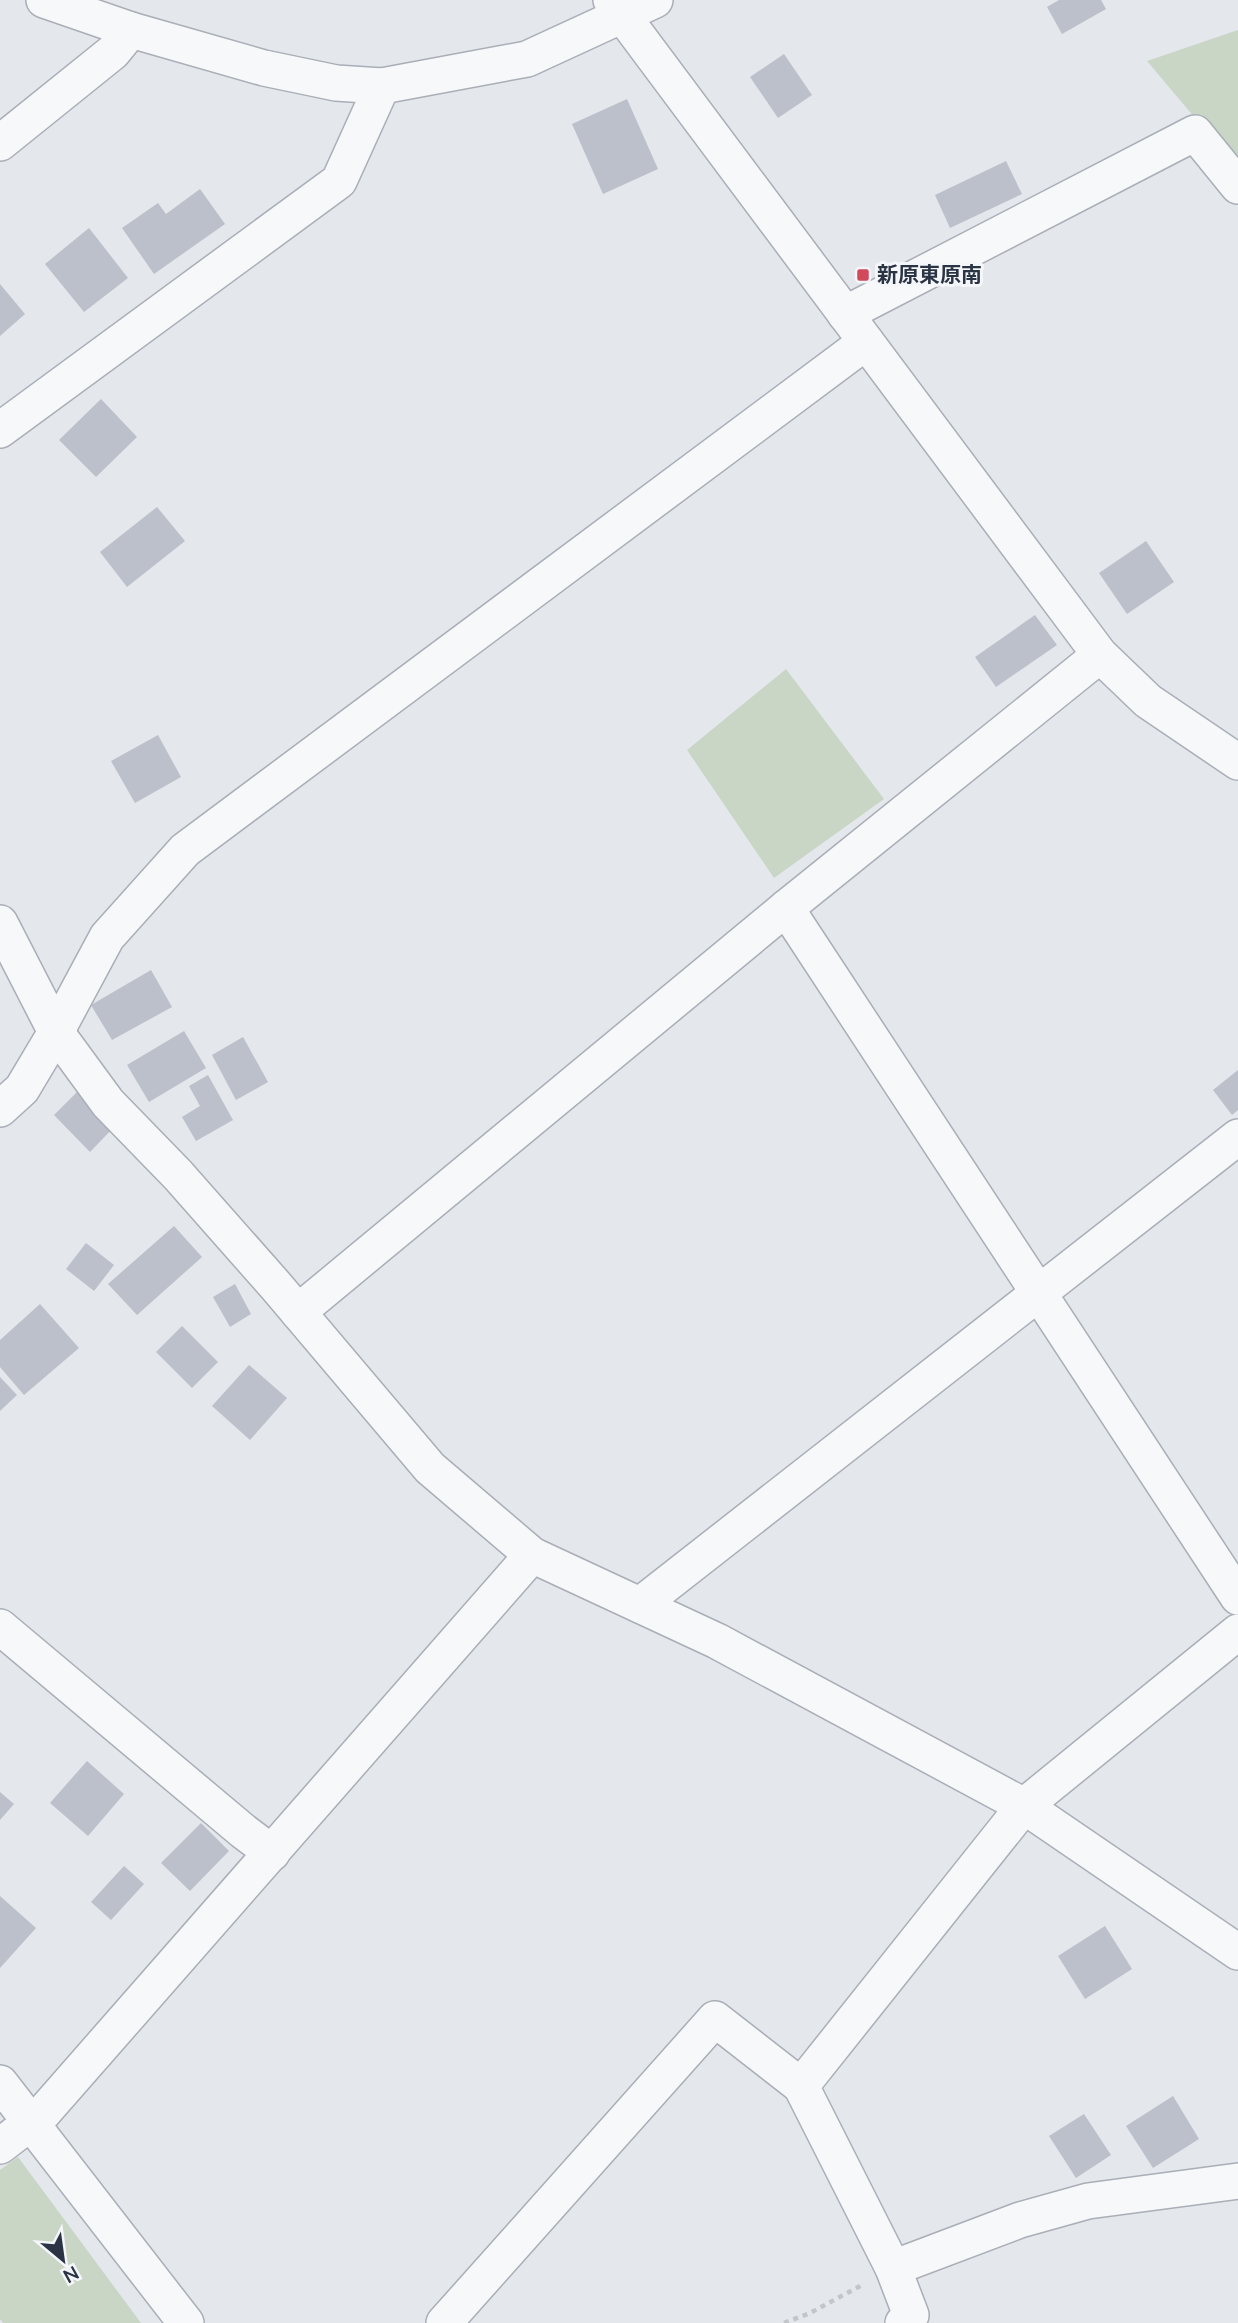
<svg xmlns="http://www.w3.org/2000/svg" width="1238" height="2323" viewBox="0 0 1238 2323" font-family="'Nunito Sans','Noto Sans JP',sans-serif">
	<rect width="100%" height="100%" fill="#e4e7ec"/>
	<g fill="#c9d6c5">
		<polygon points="1238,30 1238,169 1147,61"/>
		<polygon points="786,669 884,799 774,878 687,750"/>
		<polygon points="18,2157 141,2323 3,2323 0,2319 0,2170"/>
	</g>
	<g fill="#bbc0ca">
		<polygon points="1059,0 1101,0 1106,9 1062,34 1047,7"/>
		<polygon points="784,54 812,95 778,118 750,77"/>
		<polygon points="627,99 658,169 603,194 572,124"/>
		<polygon points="1006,161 1022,194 950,228 935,195"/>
		<polygon points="200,189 225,224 154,274 122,228 158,203 166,214"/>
		<polygon points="89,228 128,278 84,312 45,264"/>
		<polygon points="0,284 25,314 0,336"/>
		<polygon points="101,399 137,437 96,477 59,440"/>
		<polygon points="157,507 185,541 127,587 100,552"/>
		<polygon points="1146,541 1174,582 1127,614 1099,573"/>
		<polygon points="1035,615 1057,645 996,687 975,657"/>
		<polygon points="158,735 181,777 135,803 111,761"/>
		<polygon points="151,970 172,1007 112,1040 91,1005"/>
		<polygon points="184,1031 206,1068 149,1102 127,1065"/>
		<polygon points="243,1037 268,1082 236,1100 212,1055"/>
		<polygon points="1238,1070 1238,1110 1232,1115 1213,1090"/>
		<polygon points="208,1075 233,1120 196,1141 182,1117 200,1106 189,1086"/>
		<polygon points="79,1090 115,1126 90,1152 54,1115"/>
		<polygon points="174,1226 202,1257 137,1315 108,1284"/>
		<polygon points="86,1243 114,1265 94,1291 66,1269"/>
		<polygon points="235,1284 251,1314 230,1327 213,1297"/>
		<polygon points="40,1304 79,1348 24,1395 0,1367 0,1340"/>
		<polygon points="182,1326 218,1362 192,1388 156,1352"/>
		<polygon points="249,1365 287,1398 250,1440 212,1406"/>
		<polygon points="0,1377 17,1395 0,1411"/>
		<polygon points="87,1761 124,1794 88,1836 50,1803"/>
		<polygon points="0,1792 14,1804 0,1820"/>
		<polygon points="201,1823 229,1851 190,1891 161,1863"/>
		<polygon points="124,1866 144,1884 111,1920 91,1902"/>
		<polygon points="0,1896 36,1928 0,1968"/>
		<polygon points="1105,1926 1132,1969 1085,1999 1058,1956"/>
		<polygon points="1173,2096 1199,2139 1153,2168 1126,2126"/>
		<polygon points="1084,2114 1111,2155 1076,2178 1049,2136"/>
	</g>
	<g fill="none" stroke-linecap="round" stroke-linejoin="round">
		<g stroke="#a9aeb7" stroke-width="38">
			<g id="minor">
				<polyline points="44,0 131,30 264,68 336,83 382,86 527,59 655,0"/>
				<polyline points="611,0 1100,655 1148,701 1238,762"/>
				<polyline points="0,143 113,52 131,30"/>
				<polyline points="845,314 1195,133 1238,186"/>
				<polyline points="0,430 339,181 382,86"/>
				<polyline points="786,908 1238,1597"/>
				<polyline points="0,923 56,1032 108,1103 178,1175 276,1286 430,1468 532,1555 717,1641 1024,1806 1238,1952"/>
				<polyline points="0,1109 22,1089 56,1032 107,937 185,850 866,342"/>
				<polyline points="298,1312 786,908 1100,655"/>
				<polyline points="640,1605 1238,1137"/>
				<polyline points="0,1627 243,1831 272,1853"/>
				<polyline points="0,2083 186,2323"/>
				<polyline points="0,2146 43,2113 532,1555"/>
				<polyline points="893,2268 1020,2220 1088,2201 1238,2181"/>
				<polyline points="444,2323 715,2019 801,2086"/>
				<polyline points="903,2323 911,2315 893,2268 801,2086 1024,1806 1238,1632"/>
			</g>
		</g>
		<polyline stroke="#c2c5cb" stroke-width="4.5" stroke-dasharray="5 5" stroke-linecap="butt" points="784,2323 810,2313 862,2285"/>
		<use href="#minor" stroke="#f7f8fa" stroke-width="35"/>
	</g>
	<rect fill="#d1495b" stroke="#f4f6f9" stroke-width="2.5" x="856" y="268" width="14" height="14" rx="3.5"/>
	<g text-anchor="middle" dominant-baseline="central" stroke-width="6" stroke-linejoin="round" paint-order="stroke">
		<g font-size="21" font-weight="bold" fill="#2b3445" stroke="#f4f6f9" text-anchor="start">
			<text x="877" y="275">新原東原南</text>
		</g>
	</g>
	<g transform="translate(63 2260) rotate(151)" stroke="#f4f6f9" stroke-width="5" paint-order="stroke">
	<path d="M0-5L12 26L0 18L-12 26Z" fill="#2b3445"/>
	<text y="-10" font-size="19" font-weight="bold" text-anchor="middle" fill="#2b3445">N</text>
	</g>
</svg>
